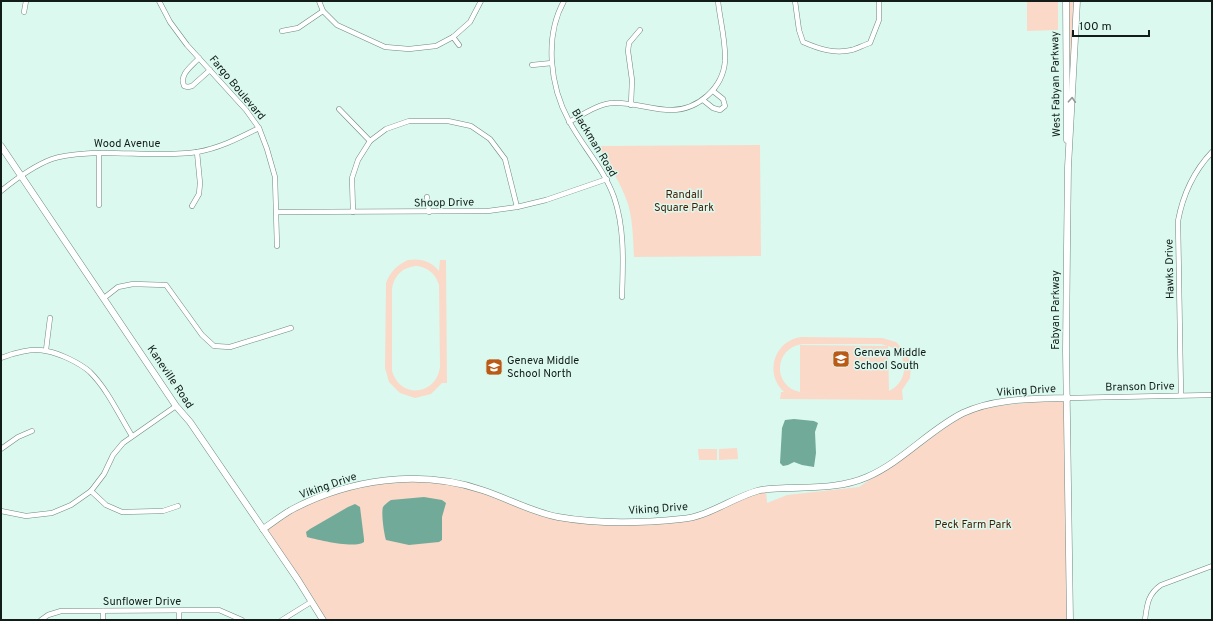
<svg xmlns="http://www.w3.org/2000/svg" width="1213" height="621" viewBox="0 0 1213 621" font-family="Overpass,sans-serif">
	<rect width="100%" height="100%" fill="#dbf9ef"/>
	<g fill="#fad9c8" fill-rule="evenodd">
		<polygon points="1027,1 1058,1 1058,30 1027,31"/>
		<polygon points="1068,1 1074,1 1069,113"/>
		<path d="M760,145L761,256L634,257C633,239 633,221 628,204C621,183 609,165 598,146Z"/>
		<path d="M408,260C420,258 431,261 439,271L440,260H446L447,383H442L431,394L415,398L400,393L389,382L385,368L386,283C390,272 397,265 408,260ZM418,266C429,268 436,275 439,285L440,367C436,396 400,399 392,371V289C394,275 404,266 418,266Z"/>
		<path d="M801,337L882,338L896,342L907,353L911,367L910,378L902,390L903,400L780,399L781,392H784C764,373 774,341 801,337ZM802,344H881L887,346L800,345V392C772,386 774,348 802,344ZM888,346C910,353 909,382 889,391Z"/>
		<polygon points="1068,398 1069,620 324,620 263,529 318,498 371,482 447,481 506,500 579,520 684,519 766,489 767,503 787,495 859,487 973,409"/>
		<polygon points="737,448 738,459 719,460 719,449"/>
		<polygon points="698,449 717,449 717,460 699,460"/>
	</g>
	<g fill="#72aa9a">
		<polygon points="794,419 814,421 818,423 815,432 816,453 814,467 802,465 794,462 788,465 783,466 780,463 782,428 785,420"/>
		<path d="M424,497L442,500L446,503L442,517V540L439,542L409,545L386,540C384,534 381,513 383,507C385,504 388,502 391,500Z"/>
		<path d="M355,504L360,507L364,539V542C355,549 318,540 307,537L306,532L310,529L348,507Z"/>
	</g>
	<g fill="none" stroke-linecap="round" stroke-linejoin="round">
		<g stroke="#6e8981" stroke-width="5.5">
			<g id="street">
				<polyline points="159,1 170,22 187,45 246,110 259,128 267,149 275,177 277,246"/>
				<polyline points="319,1 323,11 337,25 385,47 409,49 436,46 453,37 470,22 481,1"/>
				<path d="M564,1C544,37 550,86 569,121C583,147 604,169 614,197C625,229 623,263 622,297"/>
				<path d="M795,1L799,30L803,42C819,49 834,54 852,50C858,48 864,45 870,43L879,20V1"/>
				<polyline points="24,12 26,1"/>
				<polyline points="282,31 298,28 323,11"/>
				<polyline points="453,37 459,45"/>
				<path d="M199,58C192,66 179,74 184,86L188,87L192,86L210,70"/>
				<polyline points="532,65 552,63"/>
				<polyline points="703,100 713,108 720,110 725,106 723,99 713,91"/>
				<polyline points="631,105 632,80 628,51 629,43 640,30"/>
				<polyline points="339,109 370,141"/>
				<path d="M569,122C582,115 599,103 614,103C633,102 652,110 671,110C698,110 723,88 725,61C726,41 720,21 718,1"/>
				<path d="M1,191C17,178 33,166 52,159C66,154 80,154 94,153C128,152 163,157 197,152C220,148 239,138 259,128"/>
				<polyline points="427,197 429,212"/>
				<polyline points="99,205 99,153"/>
				<polyline points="192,206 199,194 200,183 197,152"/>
				<polyline points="277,212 488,211 517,207 546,200 607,179"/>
				<polyline points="353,212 352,178 358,160 370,141 386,129 409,121 448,121 471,126 490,139 505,159 517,207"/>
				<polyline points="104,298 118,287 133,284 166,285 202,335 214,346 230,347 291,328"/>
				<polyline points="46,350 50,318"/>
				<path d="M1,358C13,353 32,348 46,351C59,353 80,363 90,372C108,390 119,415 132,436"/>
				<path d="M1181,395L1178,221C1183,194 1193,172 1212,152"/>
				<polyline points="1068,398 1212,395"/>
				<polyline points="1,449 18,437 32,431"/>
				<polyline points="91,491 106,505 122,512 163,511 178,506"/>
				<polyline points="1,511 26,516 52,513 71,505 91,491 104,474 113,455 123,443 176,406"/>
				<polyline points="179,611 179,620"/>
				<polyline points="41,620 48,615 61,611 219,610 242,620"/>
				<polyline points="103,620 103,611"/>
				<polyline points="282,620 311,602"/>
				<path d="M1145,620C1147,604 1148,594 1161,585L1212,566"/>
			</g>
		</g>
		<g stroke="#6e8981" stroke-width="7">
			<g id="secondary">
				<polyline points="1066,1 1067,140"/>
				<polyline points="1,146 176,406 190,422 298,580 323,620"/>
				<path d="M263,529C272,523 281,516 291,510C349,479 419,469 482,490C507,498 531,512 558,517C597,524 642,523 681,519C708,517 732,498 757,491C767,488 777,489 787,488C814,487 842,488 867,477C902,462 929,430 963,413C995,398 1032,399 1068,398"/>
				<polyline points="1070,620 1066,351 1067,247 1068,167 1077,1"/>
			</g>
		</g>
		<use href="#street" stroke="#fff" stroke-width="4.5"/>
		<use href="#secondary" stroke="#fff" stroke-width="6"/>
	</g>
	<defs><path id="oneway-chevron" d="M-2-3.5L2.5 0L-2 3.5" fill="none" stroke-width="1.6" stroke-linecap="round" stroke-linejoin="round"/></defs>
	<use stroke="#949998" href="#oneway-chevron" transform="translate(1072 100) rotate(-87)"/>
	<defs>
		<g id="school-square" transform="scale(0.9)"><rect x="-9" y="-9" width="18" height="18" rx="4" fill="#ba5a16" stroke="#dbf9ef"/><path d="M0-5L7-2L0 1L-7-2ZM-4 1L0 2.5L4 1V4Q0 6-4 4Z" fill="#fff"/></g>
	</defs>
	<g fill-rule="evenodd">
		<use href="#school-square" x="841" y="359"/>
		<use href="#school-square" x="494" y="367"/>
	</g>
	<g text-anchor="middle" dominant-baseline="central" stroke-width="3" stroke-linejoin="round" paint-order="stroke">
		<g font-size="11" fill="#121d1a" stroke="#dbf9ef">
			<text transform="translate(1056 84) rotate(-91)">West Fabyan Parkway</text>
			<text transform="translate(237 88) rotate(50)">Fargo Boulevard</text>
			<text transform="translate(594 143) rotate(59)">Blackman Road</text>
			<text x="127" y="144">Wood Avenue</text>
			<text transform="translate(444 203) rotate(-1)">Shoop Drive</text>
			<text transform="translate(1170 269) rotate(-91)">Hawks Drive</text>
			<text transform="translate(1056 310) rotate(-90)">Fabyan Parkway</text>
			<text transform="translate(170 377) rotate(56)">Kaneville Road</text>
			<text transform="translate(1140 387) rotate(-1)">Branson Drive</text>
			<text transform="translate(1026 391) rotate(-4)">Viking Drive</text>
			<text transform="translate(328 486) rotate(-19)">Viking Drive</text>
			<text transform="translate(658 509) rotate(-4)">Viking Drive</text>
			<text x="142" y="602">Sunflower Drive</text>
		</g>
		<g font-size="11" fill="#461b00" stroke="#dbf9ef">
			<text x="684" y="195">Randall<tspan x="684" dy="13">Square Park</tspan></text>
			<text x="973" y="525">Peck Farm Park</text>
		</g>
		<g font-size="11" fill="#121d1a" stroke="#dbf9ef" text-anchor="start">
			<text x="854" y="353">Geneva Middle<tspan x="854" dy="13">School South</tspan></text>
			<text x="507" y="361">Geneva Middle<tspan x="507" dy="13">School North</tspan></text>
		</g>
	</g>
	<rect width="1213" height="621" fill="none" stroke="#121d1a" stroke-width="4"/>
	<path d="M1073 30v6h76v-6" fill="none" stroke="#121d1a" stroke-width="2"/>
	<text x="1079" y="30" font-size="12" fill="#121d1a" stroke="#dbf9ef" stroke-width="3" paint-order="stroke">100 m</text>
</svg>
